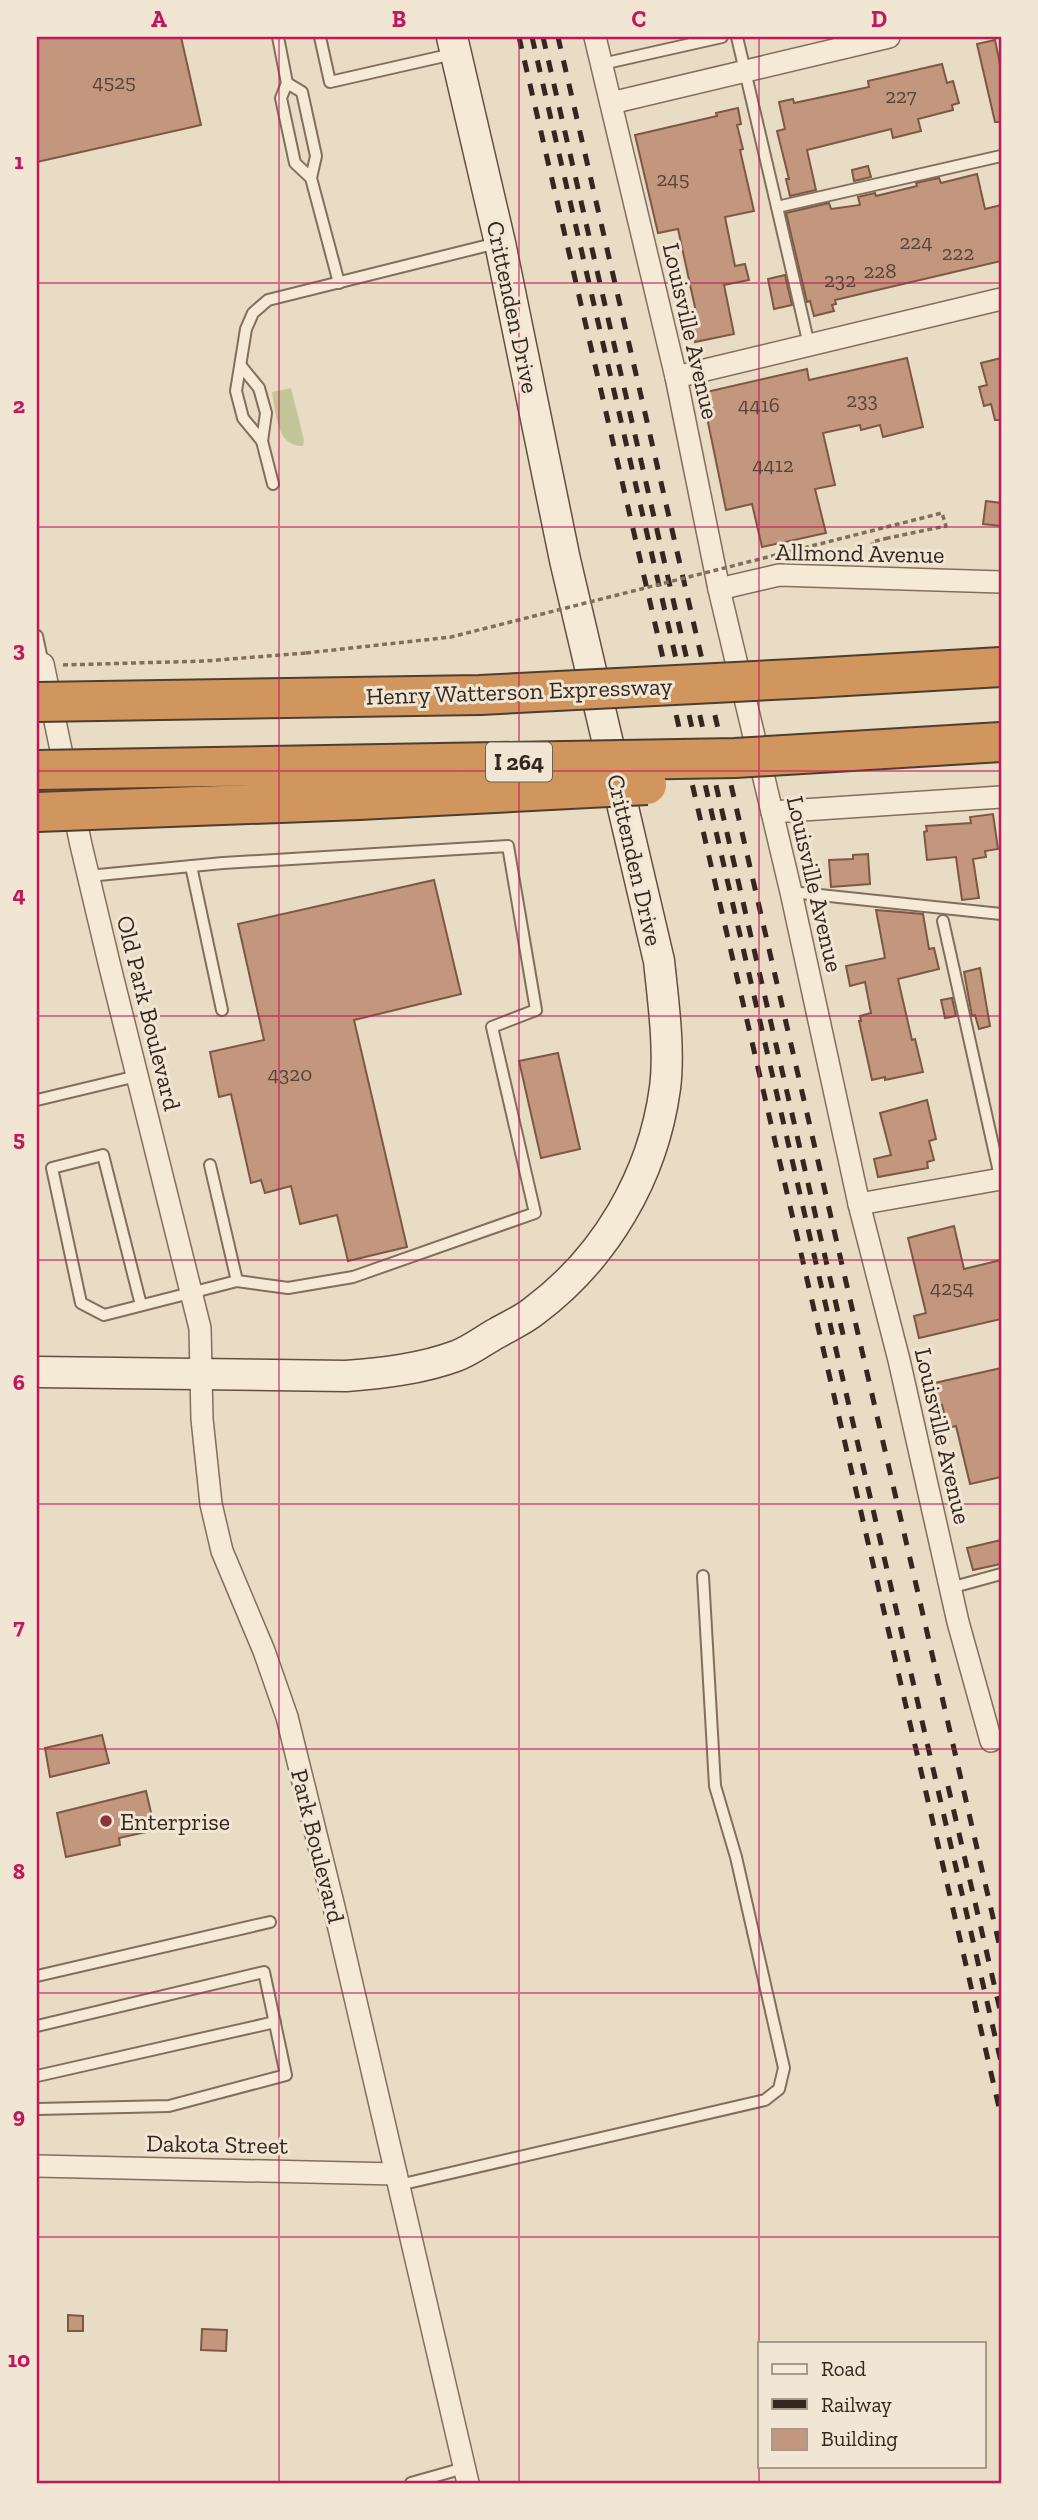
<svg xmlns="http://www.w3.org/2000/svg" width="1038" height="2520" viewBox="0 0 1038 2520" font-family="'Zilla Slab',serif">
	<rect width="100%" height="100%" fill="#e9dcc4"/>
	<path fill="#c4c699" d="M291,388L304,440L303,446C276,447 276,412 272,392Z"/>
	<g fill="#c3967e" stroke="#7e5845" stroke-width="2">
		<polygon points="37,37 181,37 201,125 37,162"/>
		<polygon points="995,40 1001,69 1001,122 995,122 977,44"/>
		<polygon points="942,64 947,83 953,81 959,103 952,105 953,110 918,119 921,131 893,138 891,129 807,150 816,190 790,196 786,179 789,179 777,131 785,129 779,102 793,99 794,103 869,87 868,81"/>
		<polygon points="738,108 741,124 737,125 743,149 740,150 754,211 725,217 735,266 745,264 749,280 724,285 734,334 695,342 689,313 696,312 678,229 658,233 635,135 717,116 716,113"/>
		<polygon points="868,166 871,177 854,181 852,170"/>
		<polygon points="977,174 985,209 1001,205 1001,261 835,300 836,304 832,305 834,311 814,316 810,301 807,302 786,213 829,203 831,209 860,205 858,197 875,193 876,196 917,186 916,183 939,178 941,183"/>
		<polygon points="785,275 792,305 774,309 768,279"/>
		<polygon points="907,358 923,427 883,437 880,425 861,430 860,425 823,433 835,485 815,489 826,533 762,547 752,504 726,510 702,393 807,369 809,380"/>
		<polygon points="1001,358 1001,420 995,420 991,404 984,406 979,387 987,385 981,363"/>
		<polygon points="986,501 1001,503 1001,526 983,524"/>
		<polygon points="993,814 998,849 985,851 986,857 973,859 979,898 962,900 956,857 927,860 924,832 927,831 926,826 971,823 970,817"/>
		<polygon points="868,854 870,884 831,887 829,860 853,859 853,855"/>
		<polygon points="434,880 461,994 354,1020 407,1247 348,1261 337,1215 300,1224 291,1186 265,1193 261,1180 251,1183 231,1094 219,1097 210,1052 264,1040 238,924"/>
		<polygon points="876,910 923,914 929,949 934,948 939,969 898,979 912,1040 915,1039 923,1072 885,1080 885,1077 872,1080 859,1021 861,1021 860,1016 871,1013 865,982 850,986 846,966 885,958"/>
		<polygon points="980,968 990,1026 979,1029 975,1015 972,1016 964,972"/>
		<polygon points="952,998 956,1016 945,1018 941,1000"/>
		<polygon points="558,1053 580,1149 541,1158 519,1061"/>
		<polygon points="927,1100 936,1139 929,1141 934,1160 927,1162 928,1168 878,1177 874,1159 891,1155 880,1113"/>
		<polygon points="954,1226 964,1269 1001,1260 1001,1319 919,1338 914,1316 926,1313 908,1238"/>
		<polygon points="1001,1368 1001,1477 970,1484 956,1426 948,1428 942,1405 935,1407 930,1384"/>
		<polygon points="1001,1540 1001,1564 973,1570 967,1548"/>
		<polygon points="102,1735 109,1763 50,1777 45,1748"/>
		<polygon points="146,1791 155,1830 119,1838 120,1845 66,1857 57,1813"/>
		<polygon points="68,2315 83,2316 83,2331 68,2331"/>
		<polygon points="202,2329 227,2330 226,2351 201,2350"/>
	</g>
	<g fill="none" stroke-linecap="round" stroke-linejoin="round">
		<g stroke="#826e5d" stroke-width="14">
			<g id="service">
				<polyline points="278,37 287,83"/>
				<polyline points="320,37 330,82 453,54"/>
				<polyline points="737,37 777,207 1001,156"/>
				<polyline points="602,64 722,37"/>
				<polyline points="311,178 295,163 281,98 287,83 302,92 316,156 311,178 339,283"/>
				<polyline points="777,207 809,345"/>
				<polyline points="241,366 259,388 266,413 262,441 273,484"/>
				<polyline points="262,441 243,418 236,391 246,329 253,313 268,300 497,243"/>
				<polyline points="37,636 43,664"/>
				<polyline points="191,866 222,1010"/>
				<polyline points="88,876 223,863 508,846 536,1010 492,1027 535,1213 353,1277 288,1288 237,1281 104,1315 81,1303 52,1168 103,1155 141,1305"/>
				<polyline points="791,892 1001,914"/>
				<polyline points="943,921 1001,1181"/>
				<polyline points="37,1100 137,1076"/>
				<polyline points="210,1165 237,1281"/>
				<polyline points="950,1588 1001,1574"/>
				<polyline points="37,1976 270,1922"/>
				<polyline points="37,2026 264,1972 286,2075 169,2106 37,2109"/>
				<polyline points="37,2076 275,2022"/>
				<polyline points="399,2185 765,2100 779,2089 784,2068 736,1857 715,1786 703,1576"/>
				<polyline points="411,2483 464,2468"/>
			</g>
		</g>
		<g stroke="#826e5d" stroke-width="24">
			<g id="minor">
				<polyline points="595,37 676,377 719,589 791,892 859,1204 899,1360 958,1622 991,1741"/>
				<polyline points="611,103 889,37"/>
				<polyline points="676,377 1001,299"/>
				<polyline points="719,589 779,575 1001,582"/>
				<polyline points="43,664 81,845 110,967 200,1328 202,1419 211,1504 222,1551 264,1651 287,1717 334,1907 468,2483"/>
				<polyline points="772,812 1001,797"/>
				<polyline points="859,1204 1001,1179"/>
				<polyline points="37,2166 396,2174"/>
			</g>
		</g>
		<g stroke="#634f40" stroke-width="33">
			<path id="secondary" d="M37,1372L346,1376C383,1373 421,1369 456,1356C470,1351 484,1340 497,1333C509,1326 523,1320 534,1311C605,1258 653,1177 665,1088C670,1049 663,1000 659,961L565,560L500,243L452,37"/>
		</g>
		<g stroke="#503d30" stroke-width="42">
			<polyline id="motorway" points="812,678 1001,667"/>
		</g>
		<g stroke="#826e5d" stroke-width="3.5" stroke-dasharray="5 3.5" stroke-linecap="butt">
			<polyline points="888,538 872,542 873,552 926,554 926,561"/>
			<polyline points="63,665 205,661 306,653"/>
		</g>
		<use href="#service" stroke="#f5ead6" stroke-width="10"/>
		<use href="#minor" stroke="#f5ead6" stroke-width="21"/>
		<use href="#secondary" stroke="#f5ead6" stroke-width="30"/>
		<use href="#motorway" stroke="#d0965e" stroke-width="38"/>
		<g stroke="#33271f" stroke-width="5" stroke-dasharray="12 12" stroke-linecap="butt">
			<polyline points="519,37 1001,2116"/>
			<polyline points="532,37 1001,2062"/>
			<polyline points="543,37 845,1343"/>
			<polyline points="558,37 1001,1952"/>
			<polyline points="948,1786 1001,2014"/>
		</g>
		<g stroke="#503d30" stroke-width="42" stroke-linecap="butt">
			<g id="motorway-bridge">
				<polyline points="37,702 480,695 812,678"/>
				<polyline points="37,770 735,758 1001,742"/>
				<polyline points="37,812 359,800 647,785"/>
			</g>
		</g>
		<polyline stroke="#826e5d" stroke-width="3.5" stroke-dasharray="5 3.5" stroke-linecap="butt" points="306,653 451,637 942,513 946,526 888,538"/>
		<use href="#motorway-bridge" stroke="#d0965e" stroke-width="38"/>
	</g>
	<path fill="none" stroke="#c2185b" stroke-width="2" stroke-opacity="0.55" d="M279,37V2483M519,37V2483M759,37V2483M37,283H1001M37,527H1001M37,771H1001M37,1016H1001M37,1260H1001M37,1504H1001M37,1749H1001M37,1993H1001M37,2237H1001"/>
	<circle fill="#8a3339" stroke="#f1e6d3" stroke-width="2.5" cx="106" cy="1821" r="7"/>
	<g text-anchor="middle" dominant-baseline="central" stroke-width="6" stroke-linejoin="round" paint-order="stroke">
		<g font-size="21" fill="#574337">
			<text x="114" y="81">4525</text>
			<text x="901" y="95">227</text>
			<text x="673" y="178">245</text>
			<text x="916" y="241">224</text>
			<text x="958" y="252">222</text>
			<text x="880" y="270">228</text>
			<text x="840" y="279">232</text>
			<text x="862" y="399">233</text>
			<text x="759" y="404">4416</text>
			<text x="773" y="464">4412</text>
			<text x="290" y="1073">4320</text>
			<text x="952" y="1287">4254</text>
		</g>
		<rect fill="#f1e6d3" stroke="#6c6055" stroke-width="2" x="486" y="742.5" width="66" height="39" rx="5"/>
		<g font-size="23" font-weight="bold" fill="#33271f">
			<text x="519" y="762">I 264</text>
		</g>
		<g font-size="24" fill="#33271f" stroke="#f1e6d3">
			<text transform="translate(513 307) rotate(78)">Crittenden Drive</text>
			<text transform="translate(691 331) rotate(77)">Louisville Avenue</text>
			<text transform="translate(860 553) rotate(1)">Allmond Avenue</text>
			<text transform="translate(519 691) rotate(-2)">Henry Watterson Expressway</text>
			<text transform="translate(635 860) rotate(77)">Crittenden Drive</text>
			<text transform="translate(815 884) rotate(77)">Louisville Avenue</text>
			<text transform="translate(149 1013) rotate(76)">Old Park Boulevard</text>
			<text transform="translate(943 1436) rotate(77)">Louisville Avenue</text>
			<text transform="translate(318 1846) rotate(76)">Park Boulevard</text>
			<text transform="translate(217 2144) rotate(1)">Dakota Street</text>
		</g>
		<g font-size="24" fill="#33271f" stroke="#f1e6d3" text-anchor="start">
			<text x="120" y="1821">Enterprise</text>
		</g>
	</g>
	<rect width="1038" height="2520" fill="none" stroke="#f1e6d3" stroke-width="77"/>
	<rect x="758" y="2342" width="228" height="126" fill="#f1e6d3" stroke="#a59a8b" stroke-width="2"/>
	<rect x="772" y="2364" width="35" height="10" fill="#f5ead6" stroke="#a59a8b" stroke-width="2"/>
	<text x="821" y="2376" font-size="21" fill="#33271f">Road</text>
	<rect x="772" y="2399" width="35" height="10" fill="#33271f" stroke="#a59a8b" stroke-width="2"/>
	<text x="821" y="2412" font-size="21" fill="#33271f">Railway</text>
	<rect x="772" y="2429" width="35" height="21" fill="#c3967e" stroke="#a59a8b" stroke-width="2"/>
	<text x="821" y="2446" font-size="21" fill="#33271f">Building</text>
	<rect x="38" y="38" width="962" height="2444" fill="none" stroke="#c2185b" stroke-width="2.5"/>
	<g font-size="23" text-anchor="middle" font-weight="bold" fill="#c2185b">
		<text x="159" y="27">A</text>
		<text x="399" y="27">B</text>
		<text x="639" y="27">C</text>
		<text x="879" y="27">D</text>
		<text x="19" y="169">1</text>
		<text x="19" y="413">2</text>
		<text x="19" y="657">3</text>
		<text x="19" y="902">4</text>
		<text x="19" y="1146">5</text>
		<text x="19" y="1390">6</text>
		<text x="19" y="1634">7</text>
		<text x="19" y="1879">8</text>
		<text x="19" y="2123">9</text>
		<text x="19" y="2367">10</text>
	</g>
</svg>
